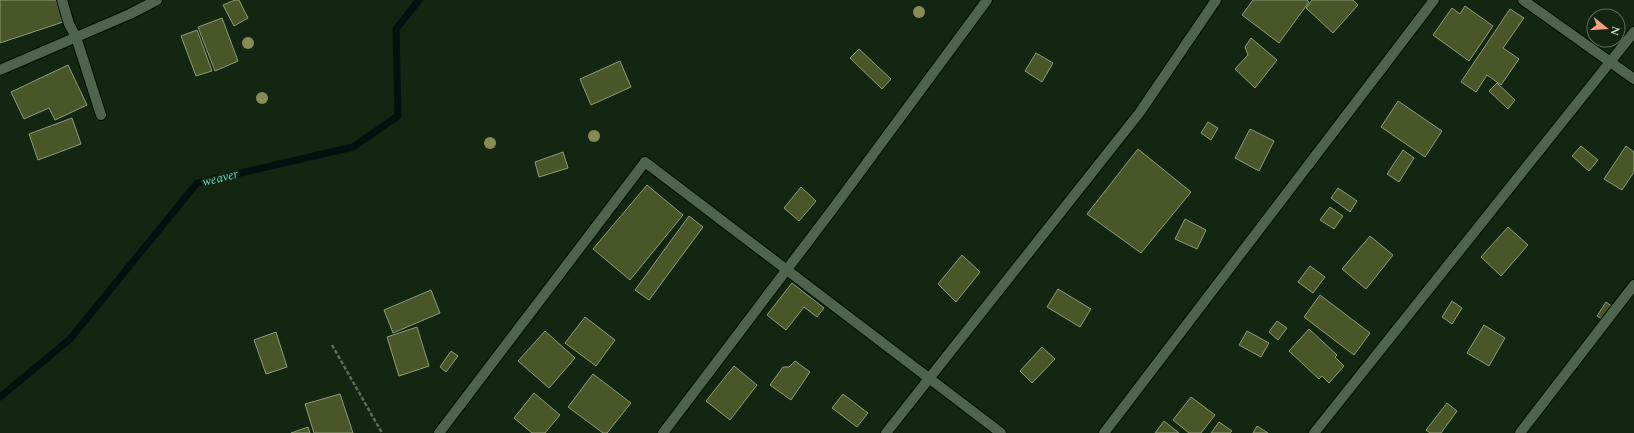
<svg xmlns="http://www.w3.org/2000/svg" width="1634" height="433" viewBox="0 0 1634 433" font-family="Spectral,serif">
	<rect width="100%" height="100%" fill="#132611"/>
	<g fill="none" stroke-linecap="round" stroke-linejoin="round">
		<polyline stroke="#00120f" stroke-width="7" points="0,397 70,339 197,183 353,147 398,116 396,29 419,0"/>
	</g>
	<g fill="#495627" stroke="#919b7c">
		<polygon points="0,0 56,0 63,22 0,43"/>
		<polygon points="235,0 239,0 248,18 234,26 223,5"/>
		<polygon points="1253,0 1307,0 1309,2 1279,43 1242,15"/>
		<polygon points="1312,0 1353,0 1358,5 1333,33 1306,8"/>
		<polygon points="1465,6 1493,26 1469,61 1433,35 1452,8 1460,14"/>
		<polygon points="1510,9 1524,18 1503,48 1519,59 1501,85 1487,75 1476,92 1461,82"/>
		<polygon points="222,18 238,61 215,71 198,27"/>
		<polygon points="197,30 212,71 196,76 181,36"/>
		<polygon points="1251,38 1277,60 1255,88 1235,69 1248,55 1245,47"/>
		<polygon points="859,49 891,79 882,89 850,58"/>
		<polygon points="1036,53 1053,63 1042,82 1025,71"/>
		<polygon points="620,61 631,87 591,105 580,79"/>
		<polygon points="68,65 87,105 55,120 49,108 24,119 11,92"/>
		<polygon points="1497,83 1515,100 1508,109 1489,91"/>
		<polygon points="1398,101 1442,131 1425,157 1381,127"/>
		<polygon points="72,118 81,144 38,160 29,134"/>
		<polygon points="1208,122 1218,128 1211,140 1201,133"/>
		<polygon points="1250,129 1274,141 1259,171 1235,158"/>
		<polygon points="1581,146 1598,160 1589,171 1572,156"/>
		<polygon points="1626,146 1634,152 1634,172 1622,190 1604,179"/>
		<polygon points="1138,149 1191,192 1141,253 1087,214"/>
		<polygon points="1403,150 1414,158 1399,182 1387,174"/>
		<polygon points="563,152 568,168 539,177 535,162"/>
		<polygon points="647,185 683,215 630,280 593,249"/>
		<polygon points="801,187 816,201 799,221 784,208"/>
		<polygon points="1338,188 1357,201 1350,212 1331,198"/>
		<polygon points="1330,207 1343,216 1334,229 1320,220"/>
		<polygon points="689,216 703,227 649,300 635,290"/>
		<polygon points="1185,219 1206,230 1197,249 1175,239"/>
		<polygon points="1508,227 1528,245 1501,276 1481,257"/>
		<polygon points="1370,236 1393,255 1366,289 1342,269"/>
		<polygon points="962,255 980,272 956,302 938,284"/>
		<polygon points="1310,266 1325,277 1313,293 1298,282"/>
		<polygon points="792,283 824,308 817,317 804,307 786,330 767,315"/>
		<polygon points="1058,289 1091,309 1080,327 1047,307"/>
		<polygon points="431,290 440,313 393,333 384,310"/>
		<polygon points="1320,295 1370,333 1354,355 1304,317"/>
		<polygon points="1452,301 1462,308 1452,324 1442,317"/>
		<polygon points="1606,302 1614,308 1605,321 1597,316"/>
		<polygon points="585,317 615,340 596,366 565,343"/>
		<polygon points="1277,321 1287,328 1278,340 1269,332"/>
		<polygon points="1484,325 1505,338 1489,366 1467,353"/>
		<polygon points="417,327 429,366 399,376 387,337"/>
		<polygon points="1309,329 1337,355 1335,357 1344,366 1329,383 1322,376 1319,379 1289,351"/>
		<polygon points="545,331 575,358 549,388 518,361"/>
		<polygon points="1247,331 1269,343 1261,357 1239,345"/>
		<polygon points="276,332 287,367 266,374 254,340"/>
		<polygon points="1042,347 1055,359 1032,383 1020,371"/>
		<polygon points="451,351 458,356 446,372 440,367"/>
		<polygon points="795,361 810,372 791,400 770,385 783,367 789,367"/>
		<polygon points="734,366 757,385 730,420 706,401"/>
		<polygon points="593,374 631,403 607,433 603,433 568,407"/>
		<polygon points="534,393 560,415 545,433 532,433 514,418"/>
		<polygon points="340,394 353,433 314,433 305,404"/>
		<polygon points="843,394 868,413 857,427 832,408"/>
		<polygon points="1191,397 1215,415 1201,433 1189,433 1173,420"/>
		<polygon points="1447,403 1457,411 1441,433 1430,433 1426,430"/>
		<polygon points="1164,421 1179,433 1155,433"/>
		<polygon points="1219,422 1232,431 1230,433 1211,433"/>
		<polygon points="1257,426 1268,433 1253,433"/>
		<polygon points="308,427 310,433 291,433"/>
	</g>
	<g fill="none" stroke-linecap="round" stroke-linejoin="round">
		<g stroke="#010f00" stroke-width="12">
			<g id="minor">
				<polyline points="62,0 69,24 76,37 101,115"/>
				<polyline points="1523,0 1634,79"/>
				<polyline points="0,70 130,14 157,0"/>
				<polyline points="439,433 645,162 1001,433"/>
				<polyline points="663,433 835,206 987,0"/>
				<polyline points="886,433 1140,112 1216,0"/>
				<polyline points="1104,433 1434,0"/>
				<polyline points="1314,433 1634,32"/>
				<polyline points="1520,433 1634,285"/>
			</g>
		</g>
		<polyline stroke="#5c6c5a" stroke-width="2.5" stroke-dasharray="4 2" stroke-linecap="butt" points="332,345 382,433"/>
		<use href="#minor" stroke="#4e644c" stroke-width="10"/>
	</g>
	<g fill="#898b56">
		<circle cx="919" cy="12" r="6"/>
		<circle cx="248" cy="43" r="6"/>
		<circle cx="262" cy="98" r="6"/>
		<circle cx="594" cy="136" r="6"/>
		<circle cx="490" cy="143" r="6"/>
	</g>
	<g text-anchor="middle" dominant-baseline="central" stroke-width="4" stroke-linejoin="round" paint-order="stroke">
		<g font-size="13" font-style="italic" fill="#6ad4c4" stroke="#132611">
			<text transform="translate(220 178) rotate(-14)">weaver</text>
		</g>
	</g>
	<g transform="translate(1606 28) rotate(107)"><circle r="19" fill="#132611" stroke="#5c6c5a"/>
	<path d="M0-3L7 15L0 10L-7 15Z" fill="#f3a081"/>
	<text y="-6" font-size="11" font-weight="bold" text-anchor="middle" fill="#c9d5c7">N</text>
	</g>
</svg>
